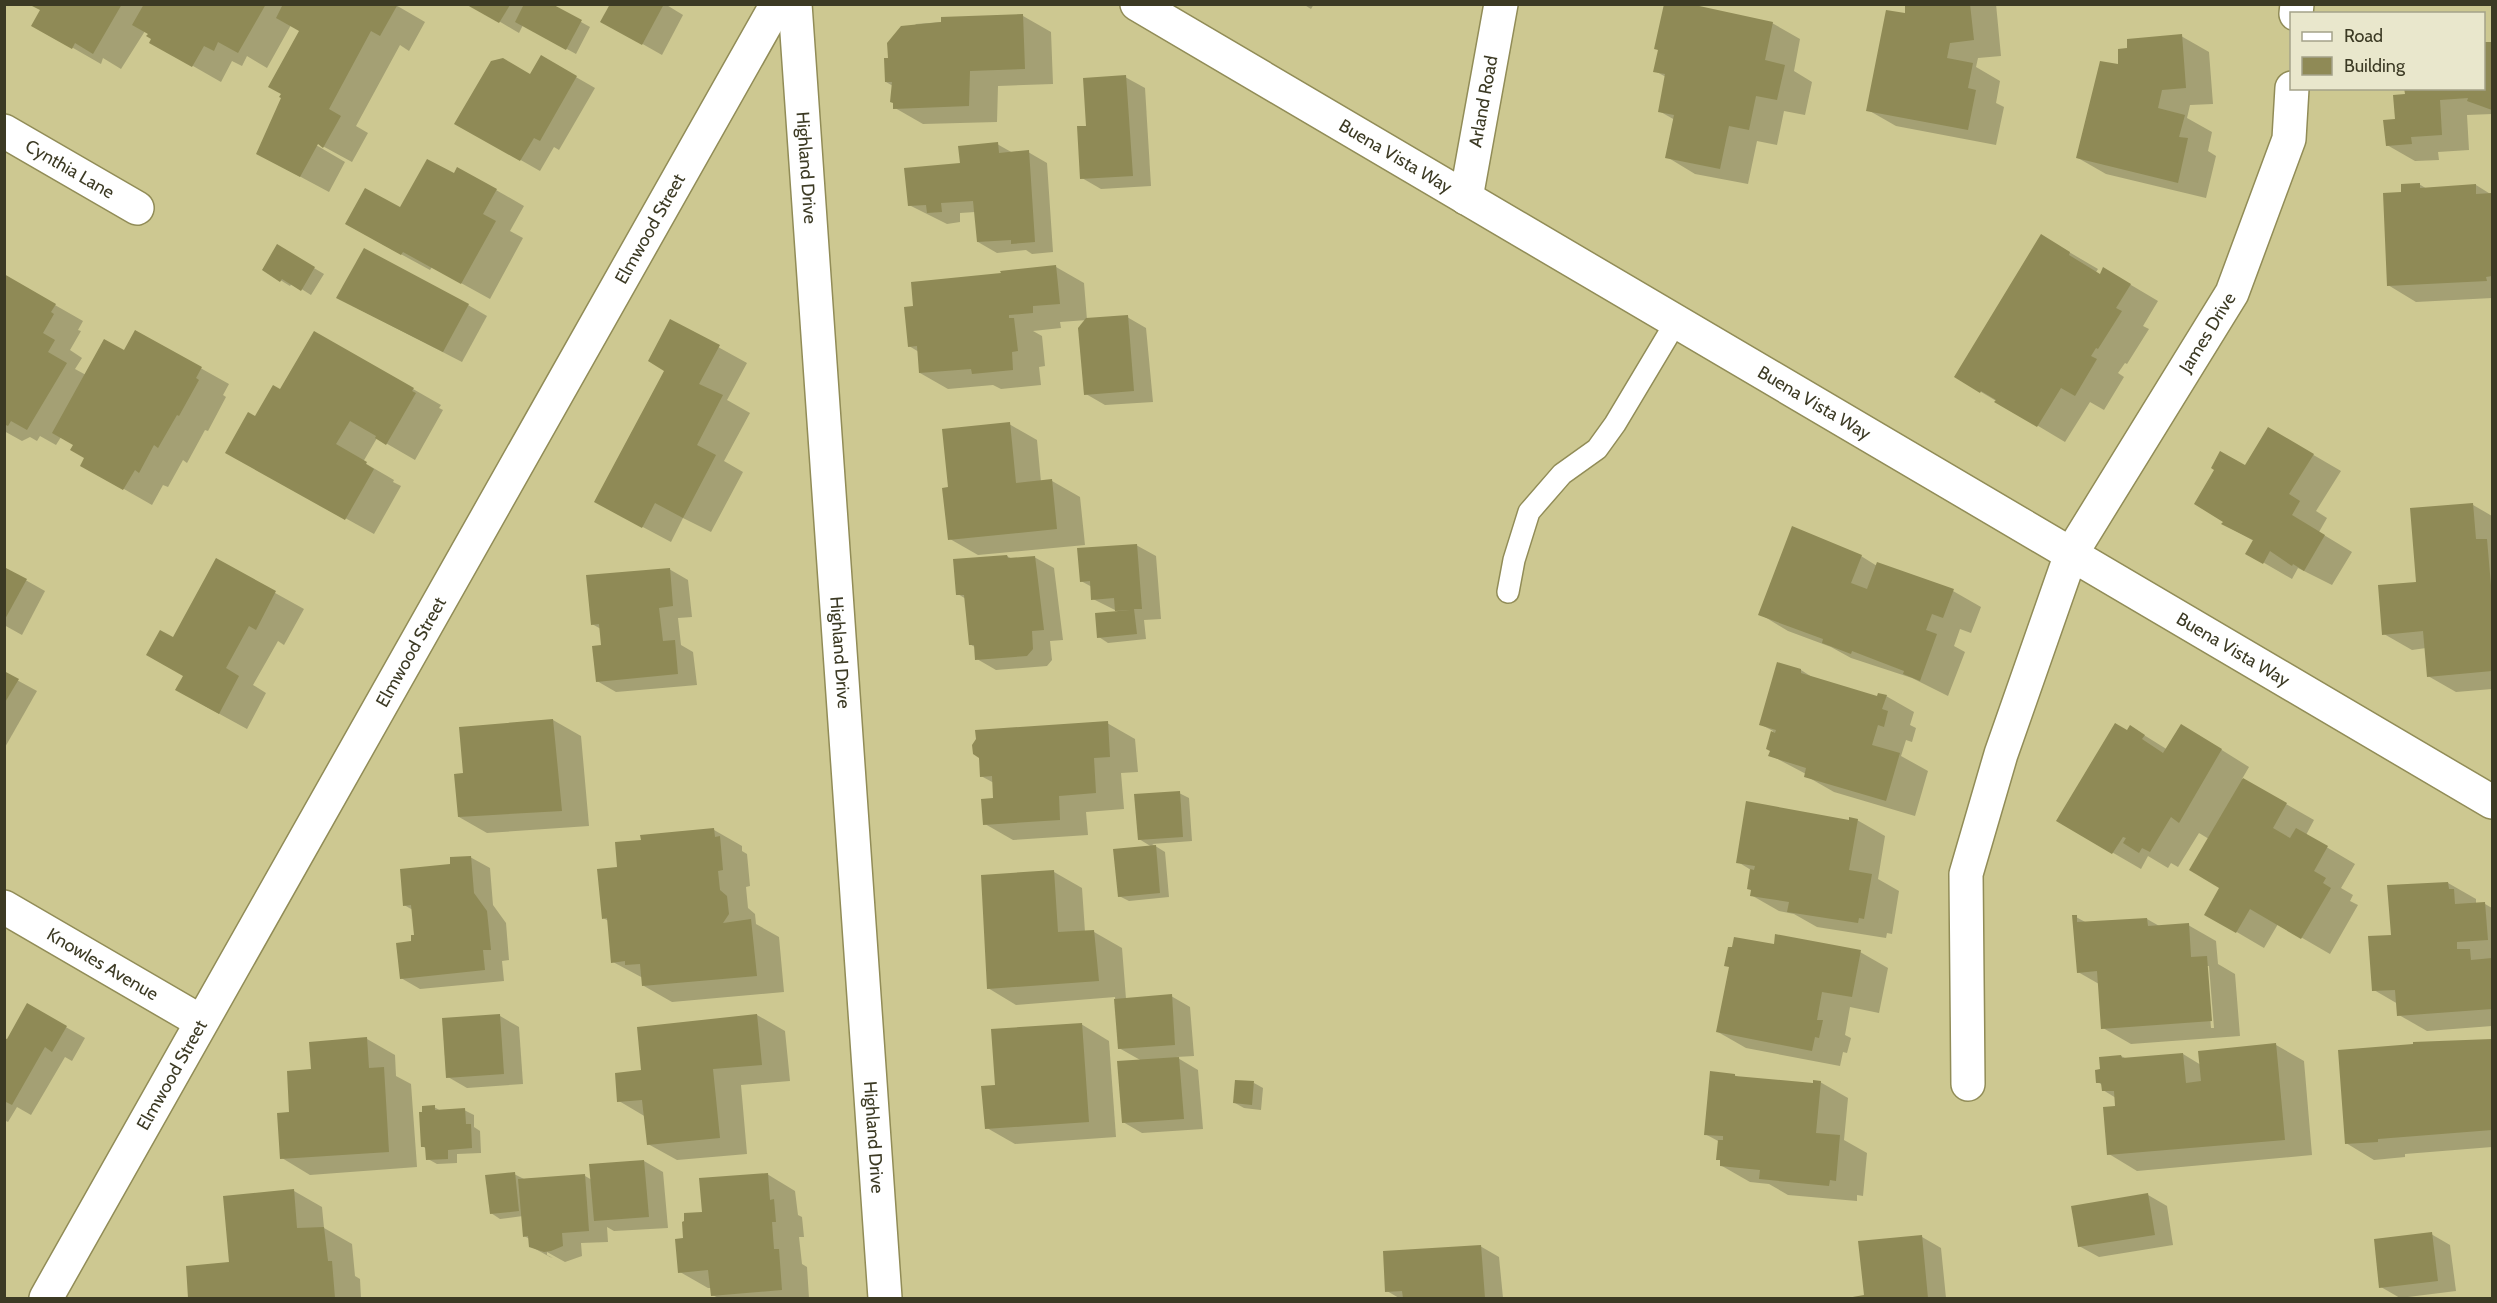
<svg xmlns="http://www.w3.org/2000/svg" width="2497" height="1303" viewBox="0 0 2497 1303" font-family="Cabin,sans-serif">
	<rect width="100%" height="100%" fill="#cdc891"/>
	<g fill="#0003" fill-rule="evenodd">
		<polygon points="31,4 394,4 425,22 409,51 400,45 356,126 368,133 352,162 317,143 316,145 345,162 329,192 286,169 283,98 301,31 291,25 267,68 247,56 242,66 232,61 221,82 151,42 153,38 145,31 121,69 103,58 101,64 61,41 41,10"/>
		<polygon points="470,4 549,4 590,27 576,54 523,25 519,33"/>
		<polygon points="612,4 665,4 683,15 662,55 602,21"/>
		<polygon points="1303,4 1314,4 1311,9"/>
		<polygon points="1906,4 1996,4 2001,56 1978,58 1976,67 2000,81 1996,103 2004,107 1996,145 1896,126 1868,110 1907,15"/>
		<polygon points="1023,16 1051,32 1053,84 998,86 997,122 923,124 895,108 893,86 886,82 889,59 916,24"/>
		<polygon points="1772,23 1800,39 1794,71 1812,82 1805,115 1784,111 1777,145 1757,141 1748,184 1695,174 1667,157 1675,120 1659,111 1666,77 1655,71 1659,50"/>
		<polygon points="2181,36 2209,52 2213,104 2190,105 2187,118 2212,132 2208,151 2216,156 2206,198 2106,174 2078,158 2120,66"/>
		<polygon points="2492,43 2492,114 2467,115 2469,150 2438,152 2439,160 2415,161 2387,145 2396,120 2394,97 2484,88 2484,44"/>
		<polygon points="541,57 595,88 559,150 554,147 540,171 456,123 531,76"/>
		<polygon points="1125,77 1145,88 1151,186 1101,189 1082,178 1088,127"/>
		<polygon points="997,144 1013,153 1028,152 1047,163 1053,252 1032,254 1026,250 997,253 978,242 975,212 960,213 960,222 947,224 909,205 961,165"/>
		<polygon points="454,175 496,190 524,206 510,231 523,238 490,299 432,267 430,270 375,240 401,209"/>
		<polygon points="2419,184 2427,189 2476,185 2492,195 2492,298 2416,302 2388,285 2403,193"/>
		<polygon points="277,246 324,274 311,295 292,283 290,286 264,270"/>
		<polygon points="2069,252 2098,269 2096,272 2100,275 2104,269 2158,301 2143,326 2149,329 2127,364 2125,363 2118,373 2124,377 2104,410 2090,402 2065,442 1956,377"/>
		<polygon points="1056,267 1084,283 1087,320 1127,317 1146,328 1153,402 1105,405 1086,394 1087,320 1060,322 1061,328 1033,331 1042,336 1045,366 1039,367 1041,385 1001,389 993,385 948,389 920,373 919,352 909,346"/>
		<polygon points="4,276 83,321 78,330 81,331 70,350 82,358 75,369 86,375 124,352 136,332 229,384 223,395 226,397 208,431 205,430 187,463 183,460 168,487 163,485 152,505 82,465 86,458 75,445 61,437 56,445 40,436 37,441 30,437 22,441 4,431"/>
		<polygon points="468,305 487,316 462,362 357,308"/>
		<polygon points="671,321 747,363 727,400 750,413 724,461 743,472 711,532 683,518 671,542 624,517 666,370"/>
		<polygon points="315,333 441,405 439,408 443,410 415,460 377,438 363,462 394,480 393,482 401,486 374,534 255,468 256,418 281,391"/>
		<polygon points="1009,424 1037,440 1041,482 1052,481 1080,497 1085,545 978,555 950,539 950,488"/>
		<polygon points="2269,429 2341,471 2316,511 2327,518 2319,532 2352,552 2332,585 2298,568 2292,579 2247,553 2254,541 2223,524 2246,468"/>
		<polygon points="2473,505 2492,516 2492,689 2456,692 2428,676 2426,648 2412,650 2384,634"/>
		<polygon points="1136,545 1156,556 1161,619 1144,620 1146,639 1108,643 1099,637 1121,613 1093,599 1092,587 1081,581"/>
		<polygon points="1007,556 1012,559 1034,557 1054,568 1063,640 1050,641 1052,660 1047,666 996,670 977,659 976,648 970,644 966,599 958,594"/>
		<polygon points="1861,556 1877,566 1878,564 1953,591 1981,607 1971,633 1960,629 1954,646 1965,652 1948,696 1912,678 1851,658 1831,647 1788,631 1760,614"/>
		<polygon points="216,560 304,609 284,645 278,641 253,685 266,693 247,729 205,706 185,676 173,639"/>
		<polygon points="4,568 45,591 22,635 4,625"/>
		<polygon points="669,569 688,580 692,617 678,618 681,645 693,652 697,685 616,692 597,681 603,646 601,629 592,624"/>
		<polygon points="1801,670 1815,679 1878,698 1886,696 1914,712 1910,725 1916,728 1912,742 1906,740 1901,756 1928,771 1915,816 1834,792 1806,776 1806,774 1770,755 1772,751 1768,749 1773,731 1760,724"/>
		<polygon points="4,673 37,691 4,749"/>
		<polygon points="553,720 581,736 589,826 487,833 459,817 464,775 461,728"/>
		<polygon points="1107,723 1135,739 1138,772 1121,773 1124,809 1086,812 1088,835 1013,840 985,824 995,800 994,783 981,776"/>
		<polygon points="2131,727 2168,750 2209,742 2249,767 2242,779 2314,820 2306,835 2355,864 2341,888 2353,895 2350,901 2358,905 2330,954 2278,924 2264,948 2206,914 2221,887 2209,839 2199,833 2178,867 2171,863 2168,868 2148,856 2141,869 2058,821"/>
		<polygon points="1179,793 1189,798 1192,841 1152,844 1165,852 1169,897 1129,901 1119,896 1152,847 1139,839"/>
		<polygon points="1857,820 1885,836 1878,879 1899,891 1892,934 1887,933 1886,938 1817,927 1794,914 1779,911 1751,895 1751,870 1738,862"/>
		<polygon points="714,830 742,846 742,851 747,854 750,886 746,887 748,908 755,914 756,924 779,937 784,992 672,1002 644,986 643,978 613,962 609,921 603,918 618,869"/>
		<polygon points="470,857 490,868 493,905 506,923 509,960 502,961 504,981 420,989 401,978 416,936 413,910 404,905 452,866"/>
		<polygon points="1054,872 1082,888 1085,932 1094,932 1122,948 1126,999 1171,996 1190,1007 1194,1056 1176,1057 1198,1070 1203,1129 1142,1133 1123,1122 1142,1061 1119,1048 1115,997 1016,1005 988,988"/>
		<polygon points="2448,883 2476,899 2476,904 2485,904 2492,908 2492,1026 2427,1031 2399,1015 2398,1004 2374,990 2392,936"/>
		<path d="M2076,917L2087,923L2147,919L2161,927L2188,925L2216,941L2218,964L2235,974L2240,1036L2131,1044L2103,1028L2099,984L2078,972ZM2206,966H2209L2214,1028H2211Z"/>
		<polygon points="1775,946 1860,952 1888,968 1879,1013 1850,1007 1845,1035 1851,1038 1847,1053 1843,1052 1840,1066 1746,1048 1718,1032 1733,949"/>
		<polygon points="27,1005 85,1038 72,1061 65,1057 31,1115 17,1107 8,1122 4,1120 4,1039 7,1041"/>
		<polygon points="757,1015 785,1031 790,1081 741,1085 747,1154 677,1160 648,1144 646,1117 619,1101 642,1072 638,1028"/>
		<polygon points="500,1016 519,1027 523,1084 467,1088 448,1077"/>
		<polygon points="1081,1024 1109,1041 1116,1137 1015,1144 987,1128 997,1086"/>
		<polygon points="367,1039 395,1055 396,1076 411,1084 417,1167 310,1175 282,1158 291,1114 313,1071"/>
		<polygon points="2492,1040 2492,1147 2405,1154 2405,1157 2374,1160 2346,1143 2415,1046 2414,1043"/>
		<polygon points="2276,1045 2304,1061 2312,1155 2137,1171 2109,1154 2117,1107 2116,1098 2103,1090 2102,1085 2098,1082 2102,1071 2121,1056 2127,1059 2183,1054 2201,1065"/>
		<polygon points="1734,1075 1740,1078 1814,1085 1820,1082 1848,1098 1844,1140 1867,1153 1863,1196 1857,1195 1857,1201 1788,1195 1769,1184 1750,1182 1722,1166 1722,1161 1718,1159 1720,1142 1705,1134"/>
		<polygon points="1254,1083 1263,1088 1261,1110 1244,1108 1235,1103"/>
		<polygon points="434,1107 441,1111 464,1110 474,1115 474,1127 480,1131 481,1153 457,1154 457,1163 437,1164 428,1159 427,1149 422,1146"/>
		<polygon points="644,1161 663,1172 668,1228 614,1231 607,1227 608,1242 581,1243 582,1256 565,1262 547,1252 547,1255 553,1258 550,1257 530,1246 530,1239 524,1236 523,1216 500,1219 491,1213 514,1174 524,1179 585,1176 592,1180"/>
		<polygon points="767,1174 795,1191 798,1215 802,1217 804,1237 799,1237 802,1264 807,1267 809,1298 719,1298 712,1295 711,1288 708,1288 680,1272 685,1239 704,1213"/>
		<polygon points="294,1191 322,1207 324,1228 352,1244 355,1276 360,1279 361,1298 190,1298 187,1267 231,1264"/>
		<polygon points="2148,1195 2167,1206 2173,1245 2099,1257 2079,1246"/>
		<polygon points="2431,1234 2450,1245 2456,1291 2400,1298 2381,1287"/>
		<polygon points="1922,1237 1941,1248 1946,1298 1847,1298 1865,1297"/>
		<polygon points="1480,1246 1499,1257 1503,1298 1399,1298 1387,1291"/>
	</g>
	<g fill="#8f8a56">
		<polygon points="28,4 122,4 93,54 75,43 72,49 31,26 40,10"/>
		<polygon points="144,4 266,4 238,53 218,42 214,51 204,46 192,67 149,43 151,39 146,36 148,34 132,25"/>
		<polygon points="283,4 398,4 380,36 371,31 329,109 341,116 323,148 318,144 300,177 256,154 281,98 279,97 281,94 268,87 299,31 276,18"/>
		<polygon points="524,4 552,4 582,20 566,50 515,22"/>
		<polygon points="610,4 664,4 642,45 600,22"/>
		<polygon points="1664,4 1690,4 1773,22 1765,60 1785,65 1777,100 1756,96 1749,130 1729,126 1720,169 1665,158 1674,115 1658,112 1665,74 1653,72 1658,50 1654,49"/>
		<polygon points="1905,4 1970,4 1974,40 1950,43 1947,58 1973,63 1968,88 1976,90 1968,130 1866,111 1886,10 1905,13"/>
		<polygon points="467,5 510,5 499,23"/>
		<polygon points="1023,14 1025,69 970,71 969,106 893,109 893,103 890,102 892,82 885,82 884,58 888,58 887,43 901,26 941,22 941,17"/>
		<polygon points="2182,34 2186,88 2162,90 2158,108 2185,115 2179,137 2188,138 2178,183 2076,158 2100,61 2118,64 2118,49 2127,48 2127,39"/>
		<polygon points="2484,42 2492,42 2492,110 2467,101 2468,98 2440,100 2442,135 2411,137 2412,144 2386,146 2383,120 2395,119 2393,95 2405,94 2404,88 2484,88"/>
		<polygon points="541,55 577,76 540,141 534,138 520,161 454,124 491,61 503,58 530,74"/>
		<polygon points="1126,75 1133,176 1080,179 1077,126 1086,126 1083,78"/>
		<polygon points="998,142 999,153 1029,150 1035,242 1011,244 1011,240 977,242 973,201 941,203 942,212 927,213 926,205 908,206 904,168 960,163 958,146"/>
		<polygon points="427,159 454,173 457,167 497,189 483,214 496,221 461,284 403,252 401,255 345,224 365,188 400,207"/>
		<polygon points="2420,183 2420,188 2476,184 2476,194 2492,193 2492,276 2486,277 2487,281 2387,286 2383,193 2401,192 2401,184"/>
		<polygon points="2041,234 2070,252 2069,255 2100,274 2103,267 2131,284 2116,308 2122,311 2098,349 2096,348 2091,356 2097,359 2075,396 2061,388 2037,427 1994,402 1996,400 1981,391 1980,393 1954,377"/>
		<polygon points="277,244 315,267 301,291 282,279 280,282 262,270"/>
		<polygon points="364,248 469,304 443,352 336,298"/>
		<polygon points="1056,265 1060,304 1033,306 1033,313 1009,315 1009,318 1014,318 1018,351 1012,352 1013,370 972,374 971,369 919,373 917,346 908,347 904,307 913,306 911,282 1001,273 1000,271"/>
		<polygon points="4,274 56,304 51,312 54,314 43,333 55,340 48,352 67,363 27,430 11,421 8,426 4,424"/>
		<polygon points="1128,315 1134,391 1084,395 1078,328 1086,318"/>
		<polygon points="670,319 720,345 699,384 723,395 697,445 716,455 683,518 655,503 642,528 594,502 664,371 648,361"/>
		<polygon points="135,330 202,367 196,378 199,380 179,416 177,415 158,448 154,445 139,473 135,470 123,490 80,466 84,458 70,450 73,445 52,433 104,339 124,350"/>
		<polygon points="314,331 414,388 412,391 416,393 386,445 375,438 376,436 350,421 336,444 367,462 366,464 374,469 345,520 225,453 248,412 255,416 273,385 280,389"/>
		<polygon points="1010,422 1016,483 1052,479 1057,529 948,540 942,488 948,487 942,429"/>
		<polygon points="2268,427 2314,454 2289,494 2300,501 2292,515 2325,535 2304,571 2293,564 2292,566 2270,551 2263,564 2245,554 2253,540 2221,524 2223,522 2194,504 2214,470 2211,468 2220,451 2245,465"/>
		<polygon points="2473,503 2476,539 2487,539 2492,597 2492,671 2427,677 2423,631 2382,635 2378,585 2416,582 2410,508"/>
		<polygon points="1792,526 1862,555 1851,583 1867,589 1877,562 1954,589 1943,618 1932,614 1926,630 1937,634 1920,681 1903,674 1904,671 1852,651 1851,654 1822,643 1823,639 1758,615"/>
		<polygon points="1137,544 1142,609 1134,609 1137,634 1097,638 1095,613 1130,610 1115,611 1114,598 1091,600 1090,581 1080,582 1077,548"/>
		<polygon points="1007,555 1008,558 1035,556 1044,630 1032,631 1033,649 1027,656 975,660 974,645 969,645 964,595 956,595 953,559"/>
		<polygon points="216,558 276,591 256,630 249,626 226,668 239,676 219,714 175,690 183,676 146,655 160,630 173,637"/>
		<polygon points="4,567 27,579 4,621"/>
		<polygon points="670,568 673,606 659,608 663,641 675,640 678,674 596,682 592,646 601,645 599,624 591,625 586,575"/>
		<polygon points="1777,662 1801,669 1801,673 1877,696 1878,693 1887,695 1882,709 1888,711 1884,727 1878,725 1872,745 1900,753 1886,801 1804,777 1806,768 1768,756 1770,751 1766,749 1771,731 1775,733 1776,730 1759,725"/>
		<polygon points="4,671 19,679 4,704"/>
		<polygon points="553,719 562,811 458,817 454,774 463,773 459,727"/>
		<polygon points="1108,721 1110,757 1094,758 1096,793 1059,796 1060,820 983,825 981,799 993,798 992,776 980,777 979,758 973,754 972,745 976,739 975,730"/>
		<polygon points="2115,723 2127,730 2130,725 2145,735 2142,739 2163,753 2181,724 2222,749 2179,823 2171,817 2150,852 2142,848 2139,853 2123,843 2126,838 2123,837 2112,854 2056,821"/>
		<polygon points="2243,778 2287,803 2273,828 2290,838 2296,828 2328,846 2314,871 2326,878 2323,883 2331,888 2301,939 2250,909 2236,933 2204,915 2219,888 2189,870"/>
		<polygon points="1180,791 1183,837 1138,840 1134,794"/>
		<polygon points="1746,801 1849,820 1849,817 1858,819 1849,870 1872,874 1864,919 1859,918 1858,923 1787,912 1789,902 1750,896 1751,890 1747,889 1750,869 1754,870 1755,866 1736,863"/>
		<polygon points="714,828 715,837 720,836 723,870 718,871 720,890 727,896 729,914 723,923 751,919 757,976 642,986 640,964 625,965 625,961 611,963 607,918 602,919 597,869 617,867 615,842 641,840 640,835"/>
		<polygon points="1156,845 1160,893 1118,897 1113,849"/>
		<polygon points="471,856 474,893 487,911 491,950 483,950 485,970 400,979 396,943 411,941 411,935 414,935 411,905 403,906 400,869 450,864 450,857"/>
		<polygon points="1054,870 1058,932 1094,930 1099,981 987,989 981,875"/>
		<polygon points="2448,882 2449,889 2454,889 2455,904 2485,902 2488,940 2457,942 2457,949 2470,949 2471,960 2492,958 2492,1009 2397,1016 2395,990 2372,991 2368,936 2391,935 2387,885"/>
		<polygon points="2072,915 2077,915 2077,922 2147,918 2148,926 2189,923 2191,957 2207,956 2212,1021 2101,1029 2097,971 2077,973"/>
		<polygon points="1775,934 1861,950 1852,997 1822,992 1817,1020 1823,1020 1819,1038 1815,1037 1812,1051 1716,1032 1729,967 1724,966 1728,947 1732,947 1734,937 1774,944"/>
		<polygon points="1172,994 1175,1045 1118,1049 1114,999"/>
		<polygon points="27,1003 67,1026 52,1052 45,1047 12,1105 4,1101 4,1038 7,1039"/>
		<polygon points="500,1014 504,1074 446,1078 442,1018"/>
		<polygon points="757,1014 762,1065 713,1069 720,1138 647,1145 642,1100 617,1102 615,1073 641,1070 637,1027"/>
		<polygon points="1082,1023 1089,1122 985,1129 981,1086 995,1085 991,1029"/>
		<polygon points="367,1037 369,1068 384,1067 389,1152 280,1159 277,1113 289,1112 287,1071 311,1069 309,1042"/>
		<polygon points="2492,1039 2492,1130 2378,1139 2378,1142 2345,1144 2338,1050 2413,1044 2413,1042"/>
		<polygon points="2276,1043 2285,1140 2107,1155 2103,1107 2115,1106 2114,1091 2102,1091 2101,1083 2096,1083 2095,1070 2100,1069 2099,1057 2121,1055 2122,1058 2183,1053 2186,1083 2201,1081 2198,1051"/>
		<polygon points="1179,1057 1184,1119 1122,1123 1117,1061"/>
		<polygon points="1710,1071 1735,1074 1735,1076 1813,1083 1813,1080 1821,1081 1816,1133 1840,1135 1836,1181 1830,1180 1829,1186 1759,1179 1760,1170 1720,1166 1720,1160 1716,1160 1718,1140 1723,1140 1723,1136 1704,1135"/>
		<polygon points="1235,1080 1254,1081 1252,1105 1233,1103"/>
		<polygon points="435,1105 435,1110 465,1108 466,1124 471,1124 472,1148 448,1150 448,1159 426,1160 425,1147 421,1147 419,1112 422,1112 422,1106"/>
		<polygon points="644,1160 649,1217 594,1221 589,1164"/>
		<polygon points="515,1172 519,1211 490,1214 485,1175"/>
		<polygon points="768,1173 770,1200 774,1199 776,1222 772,1222 774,1249 779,1249 782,1290 711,1296 708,1270 678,1273 675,1239 683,1238 682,1222 684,1221 684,1213 702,1212 699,1178"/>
		<polygon points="585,1174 589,1231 562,1233 563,1246 551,1251 544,1252 529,1247 528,1236 523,1237 518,1179"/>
		<polygon points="294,1189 297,1228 324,1227 328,1261 332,1261 335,1298 188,1298 186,1266 229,1262 223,1196"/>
		<polygon points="2148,1193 2155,1235 2078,1247 2071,1206"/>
		<polygon points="2432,1232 2438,1281 2379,1288 2374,1239"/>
		<polygon points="1922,1235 1928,1298 1847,1298 1864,1295 1858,1241"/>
		<polygon points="1481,1245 1485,1298 1403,1298 1402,1291 1385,1292 1383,1251"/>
	</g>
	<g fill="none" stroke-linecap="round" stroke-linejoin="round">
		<g stroke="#918c57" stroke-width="24">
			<polyline id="lane" points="1508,592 1514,560 1529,512 1562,474 1597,449 1615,424 1676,322"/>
		</g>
		<g stroke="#918c57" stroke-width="36">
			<g id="street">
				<polyline points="2296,14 2297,4"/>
				<path id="s1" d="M4,131L137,208"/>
				<path id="s2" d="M1466,198L1501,4"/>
				<path id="s3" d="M4,907L200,1021"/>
				<path id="s4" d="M1968,1084L1966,874L2001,754L2071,554L2232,293L2289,139L2292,88"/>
				<path id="s5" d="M46,1298L777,4"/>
			</g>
		</g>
		<g stroke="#918c57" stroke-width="36">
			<g id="secondary">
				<path id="s6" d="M795,4L885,1298"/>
				<path id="s7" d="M1137,4L2492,802"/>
			</g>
		</g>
		<use href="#lane" stroke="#fff" stroke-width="21"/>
		<use href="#street" stroke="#fff" stroke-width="33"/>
		<use href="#secondary" stroke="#fff" stroke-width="33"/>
	</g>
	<g text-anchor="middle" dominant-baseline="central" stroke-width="4.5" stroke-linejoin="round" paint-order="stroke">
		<g font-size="18" fill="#3c3a24" stroke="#e9e7cc">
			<text stroke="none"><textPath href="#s2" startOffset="98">Arland Road</textPath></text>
			<text stroke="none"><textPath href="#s7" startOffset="300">Buena Vista Way</textPath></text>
			<text stroke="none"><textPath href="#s6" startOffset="164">Highland Drive</textPath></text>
			<text stroke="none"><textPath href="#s1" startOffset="76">Cynthia Lane</textPath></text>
			<text stroke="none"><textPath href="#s5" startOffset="1228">Elmwood Street</textPath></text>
			<text stroke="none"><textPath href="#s4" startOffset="807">James Drive</textPath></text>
			<text stroke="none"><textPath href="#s7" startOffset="786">Buena Vista Way</textPath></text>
			<text stroke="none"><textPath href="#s7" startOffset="1272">Buena Vista Way</textPath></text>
			<text stroke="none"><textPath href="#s5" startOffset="742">Elmwood Street</textPath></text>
			<text stroke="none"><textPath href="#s6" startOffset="650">Highland Drive</textPath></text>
			<text stroke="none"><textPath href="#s3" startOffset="114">Knowles Avenue</textPath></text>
			<text stroke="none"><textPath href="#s5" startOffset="256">Elmwood Street</textPath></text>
			<text stroke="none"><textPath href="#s6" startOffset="1136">Highland Drive</textPath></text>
		</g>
	</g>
	<rect width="2497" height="1303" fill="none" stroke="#3c3a24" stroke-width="12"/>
	<rect x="2290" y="12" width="195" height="78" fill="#e9e7cc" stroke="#a4a289" stroke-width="1.5"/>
	<rect x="2302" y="32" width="30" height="9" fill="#ffffff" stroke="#a4a289" stroke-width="1.5"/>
	<text x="2344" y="42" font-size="18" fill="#3c3a24">Road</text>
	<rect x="2302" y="57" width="30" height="18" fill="#8f8a56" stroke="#a4a289" stroke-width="1.5"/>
	<text x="2344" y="72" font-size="18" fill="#3c3a24">Building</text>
</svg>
